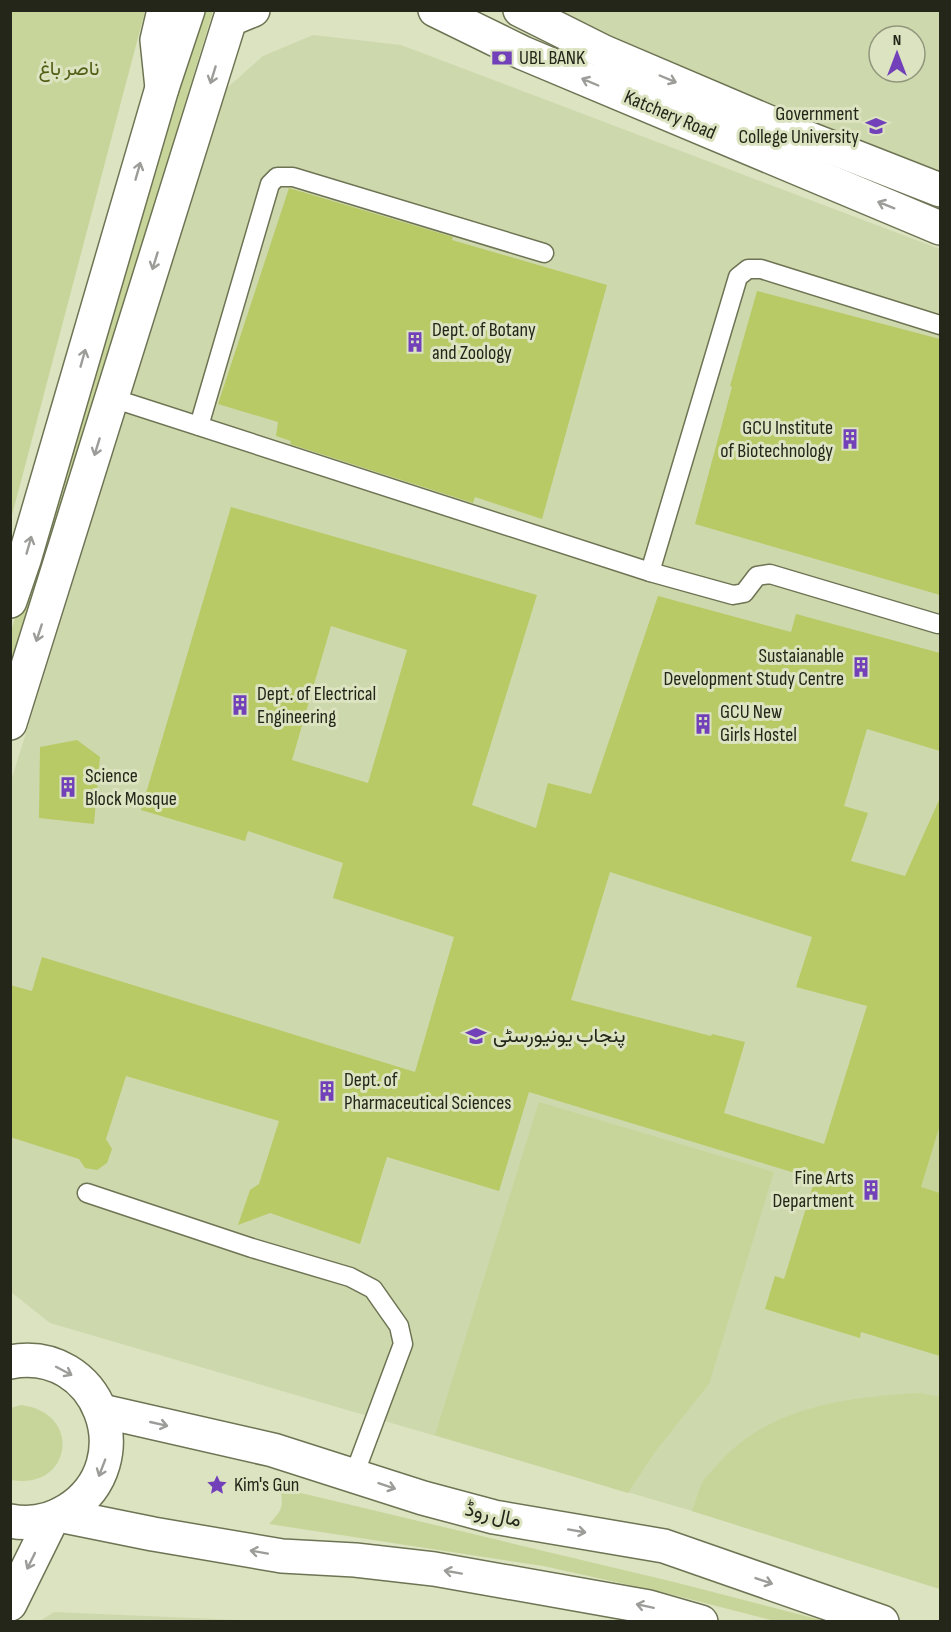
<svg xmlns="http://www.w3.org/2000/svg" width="951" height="1632" viewBox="0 0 951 1632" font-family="'Sofia Sans Condensed',Vazirmatn,sans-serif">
	<rect width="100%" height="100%" fill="#dbe3c0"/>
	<g fill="#ced8ad" fill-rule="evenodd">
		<path d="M544,11H940V181ZM879,36H915V72H879Z"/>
		<polygon points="313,35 401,45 940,249 940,1589 692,1511 50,1323 11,1292 11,781 227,88 263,56"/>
		<polygon points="54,1612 264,1621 40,1621"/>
	</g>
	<g fill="#c8d59a">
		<polygon points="11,10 145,11 11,519 10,11"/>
		<path d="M195,11H213C145,233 81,457 11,678V631L52,499Z"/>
		<polygon points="539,1102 774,1172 709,1384 655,1452 628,1493 435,1435"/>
		<polygon points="940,1125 940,1193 921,1187"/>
		<path d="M920,1393L940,1397V1589L692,1511C696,1502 698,1490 703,1481C707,1475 714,1469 718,1464C769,1406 848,1397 920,1393Z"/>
		<path d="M21,1405C84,1413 71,1491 11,1480V1408Z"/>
		<path d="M280,1488L674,1582L825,1621H775L670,1594L543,1566L269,1524C282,1510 284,1507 280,1488Z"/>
	</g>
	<g fill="#b7ca65" fill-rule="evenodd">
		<polygon points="289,188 453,237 452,240 607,285 542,519 475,497 473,503 290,444 291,441 276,436 278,422 218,404"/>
		<polygon points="757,291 940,339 940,595 695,524 732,387 730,386"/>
		<path d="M231,507L537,595L472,805L536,828L548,783L591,794L658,596L791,632L796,614L940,653V751L867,729L844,806L868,813L851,861L905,876L940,798V1125L921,1187L940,1193V1356L861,1332L860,1338L765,1309L775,1276L784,1279L815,1179L529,1092L499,1191L387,1157L360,1244L270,1213L238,1225L250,1190L259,1184L279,1121L126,1076L106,1139L112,1149L107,1163L97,1170L85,1168L79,1159L10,1137V985L32,991L42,957L415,1072L454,937L333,898L343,863L248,831L245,841L141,810ZM331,626L407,650L368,783L292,760ZM610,872L812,937L796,987L867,1006L824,1144L724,1113L745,1042L712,1034L711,1036L571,1000Z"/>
		<polygon points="77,740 100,757 94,824 39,818 40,747"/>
	</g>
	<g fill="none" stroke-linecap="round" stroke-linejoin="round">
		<g stroke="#6d7454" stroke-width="21">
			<g id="lane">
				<polyline points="112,398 650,572 733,595 744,593 757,576 770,574 938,624"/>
				<polyline points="199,426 270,184 277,177 293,177 544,253"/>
				<polyline points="650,572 738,277 748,269 761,269 940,325"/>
				<polyline points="87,1193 252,1248 350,1277 373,1289 399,1326 403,1344 354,1475"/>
			</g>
		</g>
		<g stroke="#6d7454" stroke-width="36">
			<g id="street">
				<polyline points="10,601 24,560 162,88 188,10"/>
				<polyline points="10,723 233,10"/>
			</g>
		</g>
		<g stroke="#6d7454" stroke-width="36">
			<g id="secondary">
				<polyline points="435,10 523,53 940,228"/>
				<polyline points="520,10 604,52 792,132 940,190"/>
				<polyline points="231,19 253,10"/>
				<polyline points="162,88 157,40 164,10"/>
				<polyline points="10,1604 52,1519"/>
			</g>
		</g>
		<g stroke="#6d7454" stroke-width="36">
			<g id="primary">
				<path d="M10,1362C99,1345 143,1462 68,1510C51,1521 31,1525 10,1521"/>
				<polyline points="102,1411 273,1450 423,1498 494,1517 664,1546 882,1622"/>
				<polyline points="59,1515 153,1534 282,1556 355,1560 434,1569 649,1607 701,1622"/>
			</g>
		</g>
		<use href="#lane" stroke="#fff" stroke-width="18"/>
		<use href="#street" stroke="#fff" stroke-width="33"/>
		<use href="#secondary" stroke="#fff" stroke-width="33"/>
		<use href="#primary" stroke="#fff" stroke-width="33"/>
	</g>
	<defs><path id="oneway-shaft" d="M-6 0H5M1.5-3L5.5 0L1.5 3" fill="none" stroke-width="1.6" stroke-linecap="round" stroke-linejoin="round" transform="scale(1.5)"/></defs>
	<g stroke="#9c9d98">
		<use href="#oneway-shaft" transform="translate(213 75) rotate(107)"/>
		<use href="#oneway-shaft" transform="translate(668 79) rotate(23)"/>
		<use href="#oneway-shaft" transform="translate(590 82) rotate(-157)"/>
		<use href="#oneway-shaft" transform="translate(138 171) rotate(-74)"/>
		<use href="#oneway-shaft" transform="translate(886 205) rotate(-158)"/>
		<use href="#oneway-shaft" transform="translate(155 261) rotate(107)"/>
		<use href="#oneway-shaft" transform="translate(83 358) rotate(-74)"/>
		<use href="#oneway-shaft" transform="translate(97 447) rotate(107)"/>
		<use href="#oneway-shaft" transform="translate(29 545) rotate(-74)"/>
		<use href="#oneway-shaft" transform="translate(39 633) rotate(108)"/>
		<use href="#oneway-shaft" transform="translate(64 1371) rotate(28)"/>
		<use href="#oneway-shaft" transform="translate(159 1424) rotate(13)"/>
		<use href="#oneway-shaft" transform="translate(102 1468) rotate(111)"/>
		<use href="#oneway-shaft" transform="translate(387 1486) rotate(19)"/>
		<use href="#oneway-shaft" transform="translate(577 1531) rotate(10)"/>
		<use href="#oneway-shaft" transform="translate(259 1552) rotate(-170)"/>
		<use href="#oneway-shaft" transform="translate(31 1561) rotate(116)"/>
		<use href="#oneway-shaft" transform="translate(453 1572) rotate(-170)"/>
		<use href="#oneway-shaft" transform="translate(764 1581) rotate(19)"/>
		<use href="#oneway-shaft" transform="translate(645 1606) rotate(-168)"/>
	</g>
	<defs>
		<g id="bank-bare" transform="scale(1.62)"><path d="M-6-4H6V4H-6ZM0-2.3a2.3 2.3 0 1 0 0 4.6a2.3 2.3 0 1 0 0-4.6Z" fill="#7241b9" stroke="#dbe3c0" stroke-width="2.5" paint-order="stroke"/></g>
		<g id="university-bare" transform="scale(1.62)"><path d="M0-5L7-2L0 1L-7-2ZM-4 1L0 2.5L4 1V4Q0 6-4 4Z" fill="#7241b9" stroke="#dbe3c0" stroke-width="2.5" paint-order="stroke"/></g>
		<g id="building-bare" transform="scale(1.62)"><path d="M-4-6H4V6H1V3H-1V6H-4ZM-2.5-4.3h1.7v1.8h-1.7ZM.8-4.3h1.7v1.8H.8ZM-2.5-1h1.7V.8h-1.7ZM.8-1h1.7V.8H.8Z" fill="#7241b9" stroke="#dbe3c0" stroke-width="2.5" paint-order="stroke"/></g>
		<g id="sight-bare" transform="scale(1.62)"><path d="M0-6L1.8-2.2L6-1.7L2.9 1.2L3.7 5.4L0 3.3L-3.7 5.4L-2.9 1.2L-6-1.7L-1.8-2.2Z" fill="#7241b9" stroke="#dbe3c0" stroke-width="2.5" paint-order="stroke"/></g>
	</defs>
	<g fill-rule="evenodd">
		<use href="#bank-bare" x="502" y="58"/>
		<use href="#university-bare" x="876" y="126"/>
		<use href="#building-bare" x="415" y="342"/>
		<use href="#building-bare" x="850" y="439"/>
		<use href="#building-bare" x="861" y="667"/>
		<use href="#building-bare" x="240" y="705"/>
		<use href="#building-bare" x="703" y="724"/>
		<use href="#building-bare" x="68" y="787"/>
		<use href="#university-bare" x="476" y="1036"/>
		<use href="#building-bare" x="327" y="1091"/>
		<use href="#building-bare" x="871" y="1190"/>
		<use href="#sight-bare" x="217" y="1485"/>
	</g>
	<g text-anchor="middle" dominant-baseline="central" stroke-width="6" stroke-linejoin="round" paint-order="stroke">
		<g font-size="20" fill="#232619" stroke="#dbe3c0" text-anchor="start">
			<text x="519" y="58">UBL BANK</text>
			<text x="859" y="114" text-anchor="end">Government<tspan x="859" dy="23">College University</tspan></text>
			<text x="432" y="330">Dept. of Botany<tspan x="432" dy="23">and Zoology</tspan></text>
			<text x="833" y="428" text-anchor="end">GCU Institute<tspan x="833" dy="23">of Biotechnology</tspan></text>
			<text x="844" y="656" text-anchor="end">Sustaianable<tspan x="844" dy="23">Development Study Centre</tspan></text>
			<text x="257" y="694">Dept. of Electrical<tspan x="257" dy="23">Engineering</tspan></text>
			<text x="720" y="712">GCU New<tspan x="720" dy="23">Girls Hostel</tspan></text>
			<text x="85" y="776">Science<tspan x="85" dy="23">Block Mosque</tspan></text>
			<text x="493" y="1036">پنجاب یونیورسٹی</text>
			<text x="344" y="1080">Dept. of<tspan x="344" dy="23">Pharmaceutical Sciences</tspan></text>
			<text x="854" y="1178" text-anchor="end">Fine Arts<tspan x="854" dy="23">Department</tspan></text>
			<text x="234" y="1485">Kim's Gun</text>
		</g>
		<g font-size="20" fill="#535e15" stroke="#dbe3c0">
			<text x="69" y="69">ناصر باغ</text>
		</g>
		<g font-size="20" fill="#232619" stroke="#dbe3c0">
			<text transform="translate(670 115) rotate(23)">Katchery Road</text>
			<text transform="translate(493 1515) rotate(12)">مال روڈ</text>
		</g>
	</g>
	<rect width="951" height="1632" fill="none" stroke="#232619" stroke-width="24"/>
	<g transform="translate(897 54)"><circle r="28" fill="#dbe3c0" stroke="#91977d" stroke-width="1.5"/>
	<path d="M0-4.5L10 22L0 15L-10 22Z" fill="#7241b9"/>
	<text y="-9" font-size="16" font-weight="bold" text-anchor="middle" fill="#232619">N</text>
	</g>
</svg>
